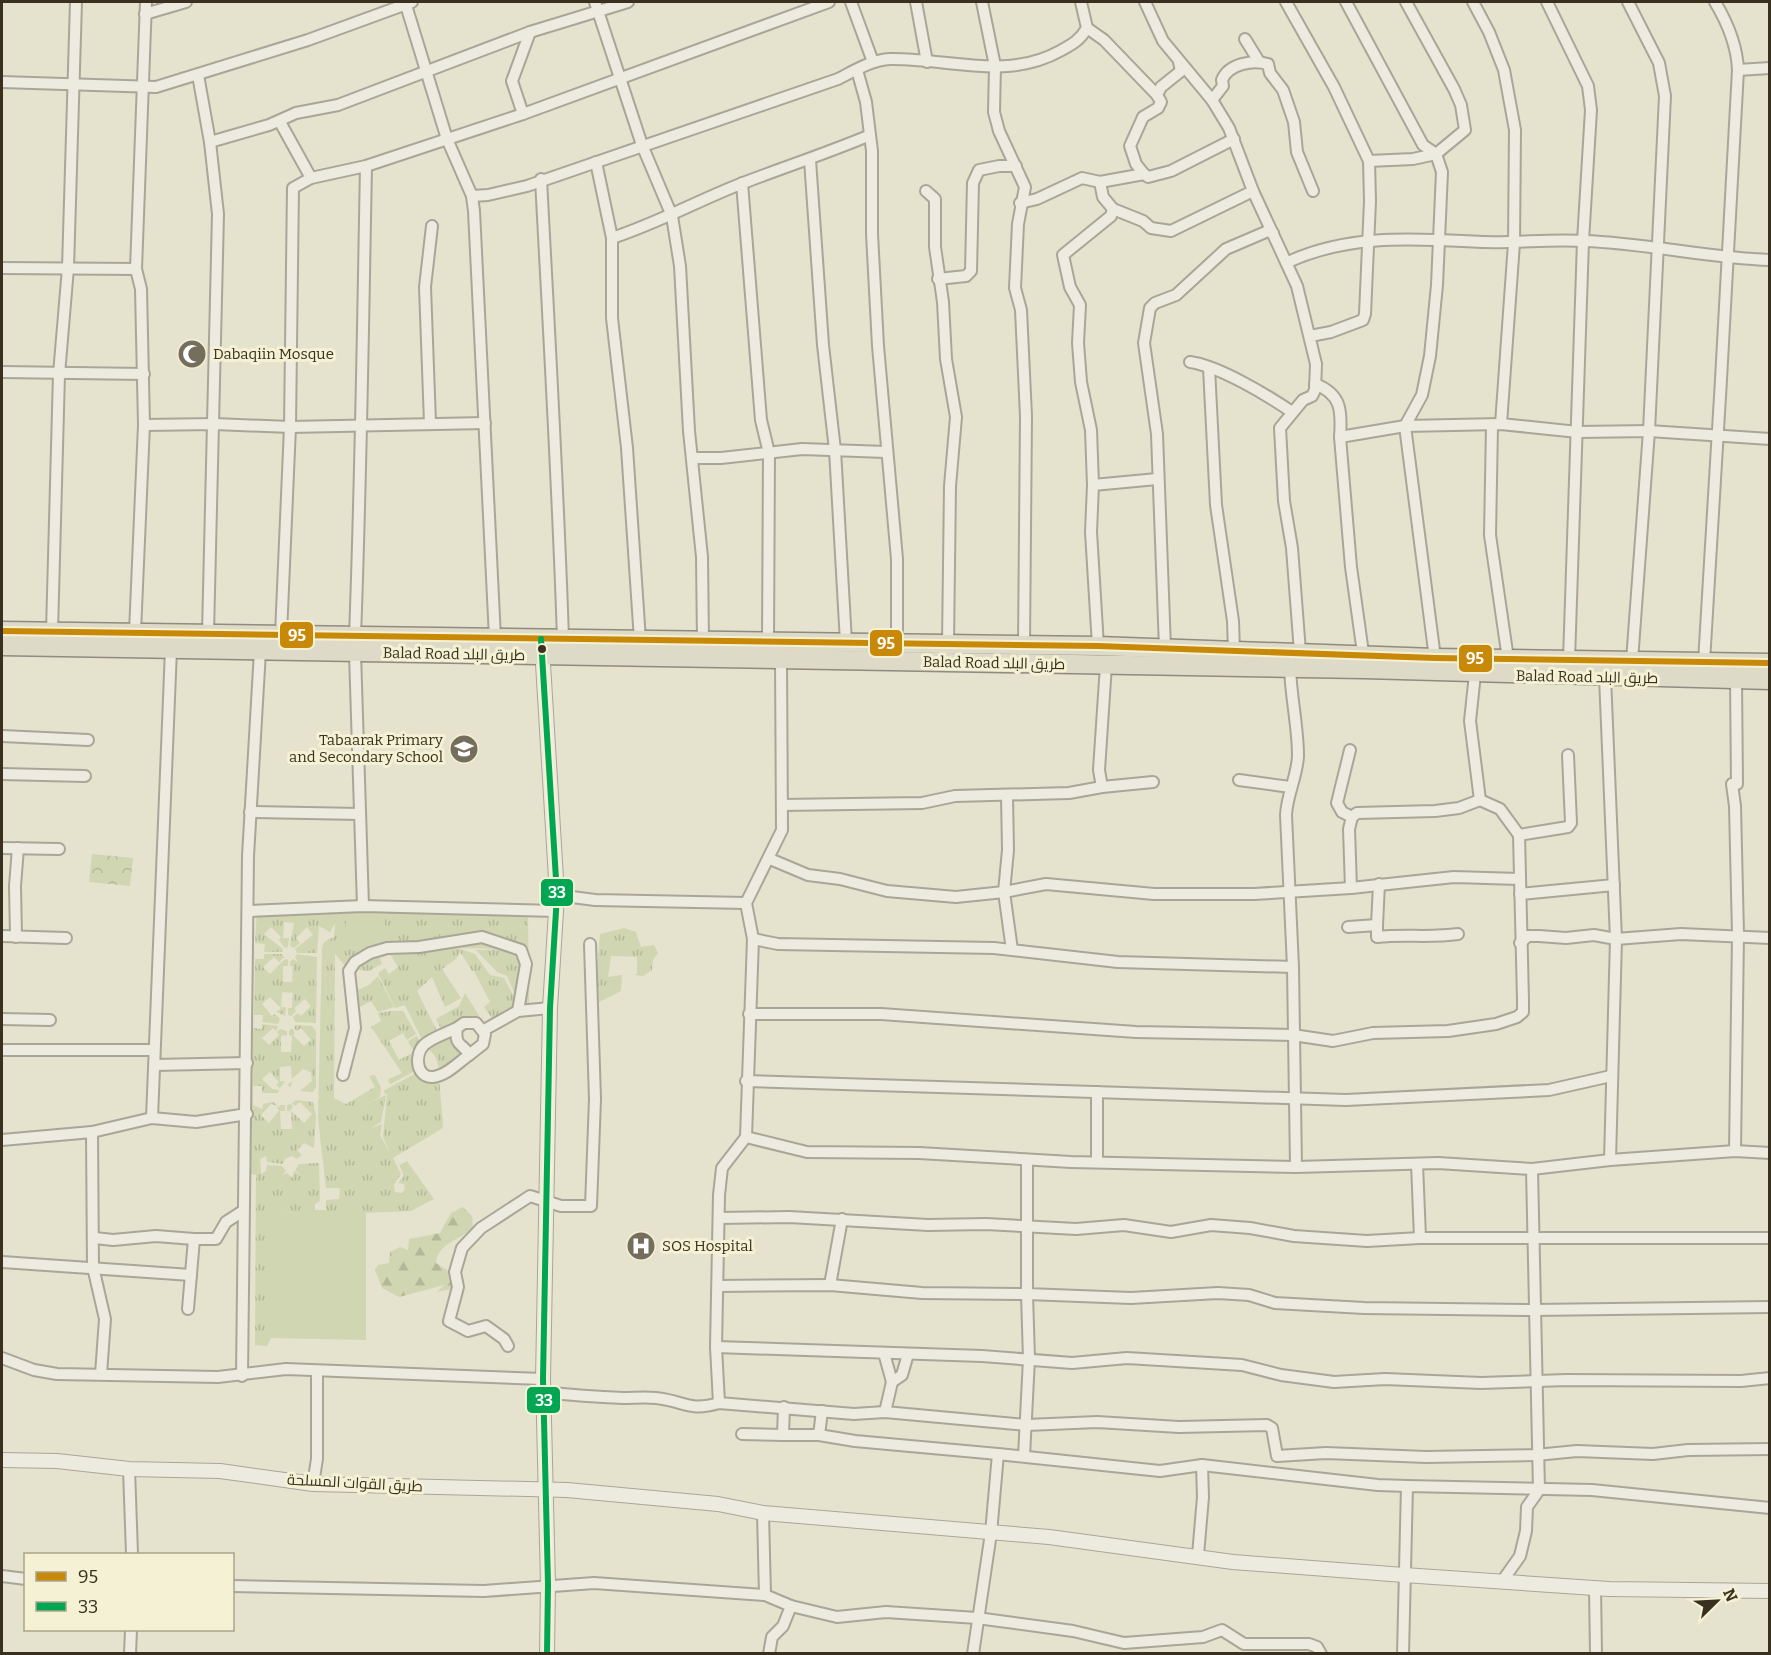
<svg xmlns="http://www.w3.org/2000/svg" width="1771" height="1655" viewBox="0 0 1771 1655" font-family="Bitter,Cairo,serif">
	<defs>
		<pattern id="grass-tufts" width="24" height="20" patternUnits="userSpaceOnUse" patternTransform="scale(1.5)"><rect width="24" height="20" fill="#d0d6b1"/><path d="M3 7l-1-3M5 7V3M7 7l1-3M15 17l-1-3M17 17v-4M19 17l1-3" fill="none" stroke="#b3b898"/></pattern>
		<pattern id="forest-firs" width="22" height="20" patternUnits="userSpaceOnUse" patternTransform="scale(1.5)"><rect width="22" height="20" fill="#d0d6b1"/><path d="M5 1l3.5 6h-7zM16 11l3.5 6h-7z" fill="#b3b898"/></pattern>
		<pattern id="park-crowns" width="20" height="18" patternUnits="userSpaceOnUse" patternTransform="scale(1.5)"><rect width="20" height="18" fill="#d0d6b1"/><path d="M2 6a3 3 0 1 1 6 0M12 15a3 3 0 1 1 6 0" fill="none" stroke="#b3b898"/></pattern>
	</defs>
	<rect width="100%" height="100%" fill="#e5e2ce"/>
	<g fill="url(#grass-tufts)">
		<polygon points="336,905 528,916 529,1003 525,1005 524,999 528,960 523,944 519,954 515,953 521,964 517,999 507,976 497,972 476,950 508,949 458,948 475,954 490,975 504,978 520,1008 493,1020 484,1007 490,1002 474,971 472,971 460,952 456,959 442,969 461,998 445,1007 432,977 417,991 439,1035 424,1044 405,1005 395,1008 378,973 385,968 389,974 398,967 390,954 380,958 382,964 369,971 359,970 355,962 346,967 335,954 334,1098 346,1104 375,1087 369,1076 375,1075 381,1088 380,1097 362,1106 386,1095 381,1122 371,1128 382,1124 380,1135 390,1153 383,1137 387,1095 383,1091 420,1071 439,1076 443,1128 393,1158 401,1174 394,1185 395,1192 402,1193 405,1189 404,1184 398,1183 404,1176 396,1157 400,1165 407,1161 434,1199 411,1211 339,1214 271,1212 271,1338 267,1346 255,1345 256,1175 251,1174 253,1028 262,1029 262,1024 278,1026 276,1031 273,1028 262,1038 269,1045 279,1035 277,1032 280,1029 287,1031 287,1035 281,1036 281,1052 291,1052 292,1036 289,1035 289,1031 292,1029 295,1033 293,1035 304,1046 311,1040 301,1028 297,1031 294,1028 296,1025 312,1026 316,1031 316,1087 313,1092 300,1091 312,1081 311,1072 303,1069 292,1079 291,1087 287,1085 292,1081 291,1066 280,1067 280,1081 285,1081 280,1088 276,1085 279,1082 270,1072 262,1079 272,1089 279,1090 278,1093 262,1093 262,1086 253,1086 253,1105 262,1109 263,1104 273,1102 278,1106 271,1104 261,1115 269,1123 279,1111 277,1108 281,1105 285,1105 285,1111 280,1111 281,1129 292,1129 291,1111 287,1111 287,1105 291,1104 293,1107 290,1110 304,1123 312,1114 300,1102 295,1106 292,1103 296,1100 313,1102 316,1116 314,1148 304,1143 297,1150 302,1155 297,1159 292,1156 285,1159 283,1164 267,1162 266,1156 260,1159 261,1174 266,1171 267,1165 282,1166 286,1171 282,1175 287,1173 292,1178 294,1171 301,1175 295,1170 299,1164 319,1163 320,1201 315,1204 315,1210 326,1210 326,1200 339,1199 340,1188 326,1188 318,1119 322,948 324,942 334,937 335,923 330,932 319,926 317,953 297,953 295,949 313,935 307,927 296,938 300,943 294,948 290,946 294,923 284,922 283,938 289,938 288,947 285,948 279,940 281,937 271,927 264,934 283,949 282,952 264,952 265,944 255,943 257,909"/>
		<polygon points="624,928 636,932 641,947 654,945 658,953 653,960 652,970 643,976 634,975 637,974 637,957 611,956 608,977 622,975 621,991 599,1002 597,972 600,934"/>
		<polygon points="264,954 282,954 284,957 279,962 274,957 263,967 270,974 285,959 288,960 288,966 283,966 283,982 292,982 293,966 290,966 290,962 293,959 298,962 295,957 297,954 317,957 316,1023 295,1022 293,1017 298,1013 301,1016 311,1006 305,999 294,1008 296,1011 291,1016 288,1015 288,1008 292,1008 293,993 282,992 281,1007 286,1007 285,1016 277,1012 281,1008 270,997 262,1004 272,1016 275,1014 280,1019 278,1024 262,1022 263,1015 254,1015 255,959 264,959"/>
		<polygon points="378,976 394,1007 378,1012 371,1001 360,1007 353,992 369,985"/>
		<polygon points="465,993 485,1025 481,1023 443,1033 436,1019 459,1006"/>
		<polygon points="391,1011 403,1011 416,1034 407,1040 403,1033 389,1041 399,1060 414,1052 408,1041 417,1036 422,1046 418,1069 391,1084 388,1082 389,1079 402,1073 371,1027 381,1021 378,1013"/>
		<polygon points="455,1030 454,1044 463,1054 440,1072 436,1057 426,1046"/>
	</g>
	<path fill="url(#forest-firs)" d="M463,1207L472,1216L473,1227C462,1240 438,1242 436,1263L447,1270L454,1281L451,1289L437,1292L444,1285L399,1297L382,1288L375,1270L378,1265L389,1263L390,1252L400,1247L408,1250L409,1239L440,1233L451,1213Z"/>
	<polygon fill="url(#park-crowns)" points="92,854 133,858 130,886 89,882"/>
	<g fill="#d0d6b1">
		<polygon points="346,918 385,920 385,942 345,940"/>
		<polygon points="271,1212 366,1213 366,1340 271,1338"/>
	</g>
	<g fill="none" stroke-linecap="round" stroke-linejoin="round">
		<g stroke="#aaa697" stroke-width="14">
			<g id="minor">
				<polyline points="405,2 447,139 472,196 474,211 495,638"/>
				<polyline points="595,2 642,145 672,216 680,266 689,431 702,557 703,641"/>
				<polyline points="851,2 873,62"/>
				<polyline points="916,2 927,62"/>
				<polyline points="982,2 995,66 994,112 999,131 1025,187 1018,224 1015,288 1021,310 1026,416 1024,645"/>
				<polyline points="1145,2 1163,41 1212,100 1229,128 1253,191 1297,286 1316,364 1315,390 1312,396 1303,400 1280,428 1284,501 1292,548 1300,652"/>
				<polyline points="1286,2 1334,87 1369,161 1370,201 1365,314 1363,320 1331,332 1310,336"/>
				<polyline points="1346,2 1423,145 1436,154 1442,172 1437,285 1430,356 1422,395 1405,426 1501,424 1578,432 1649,431 1770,439"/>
				<polyline points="1473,2 1489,32 1504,70 1515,130 1514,243 1501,424"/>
				<polyline points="1547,2 1588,86 1591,110 1583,241 1569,660"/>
				<polyline points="1628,2 1659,63 1665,96 1649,431 1632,661"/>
				<polyline points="145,14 186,2"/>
				<polyline points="1087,28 1104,40 1157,95"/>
				<polyline points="1245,39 1258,60"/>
				<polyline points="857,70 866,102 872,151 872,234 878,346 897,559 897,643"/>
				<polyline points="1738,70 1770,68"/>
				<polyline points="198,75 210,142 218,214 208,633"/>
				<polyline points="2,82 156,87 308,40 412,2"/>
				<path d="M1212,100L1223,86L1222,80C1229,63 1253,60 1268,64L1270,73L1283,90L1294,122L1297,152L1313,191"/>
				<polyline points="523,114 512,81 530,32"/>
				<polyline points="280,122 311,178"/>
				<polyline points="210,142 269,125 296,113 338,105 530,32 628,2"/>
				<polyline points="810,160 823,345 835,450 846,642"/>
				<polyline points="1369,161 1413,159 1436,154 1465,130 1461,105 1454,89 1406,2"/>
				<polyline points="596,162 612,238 612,318 627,448 640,640"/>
				<polyline points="1144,174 1136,164 1130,146 1143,117 1158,108 1161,102 1157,95 1161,87 1181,71 1179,62"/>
				<path d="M541,179C549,332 558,485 563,639"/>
				<polyline points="742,183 761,420 769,453 768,642"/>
				<polyline points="926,191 935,199 935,247 943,302 946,359 956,417 950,486 948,644"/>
				<path d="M472,196L488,195L527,186L838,79C854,71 871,60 890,59C948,58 1006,81 1060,51C1073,44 1080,40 1087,28L1081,2"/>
				<polyline points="1020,203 1037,199 1082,178 1100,182 1144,174 1148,177 1171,171 1234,139"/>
				<polyline points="1113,209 1143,221 1151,228 1171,231 1253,191"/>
				<path d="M612,238C658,223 699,200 743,183C785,167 827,153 868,136"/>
				<path d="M1288,262C1351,233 1417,239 1484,242C1518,243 1551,239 1584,241C1647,243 1707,258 1770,260"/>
				<polyline points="2,268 136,269"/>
				<polyline points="938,279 966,276 971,271 973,183 979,170 999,166 1016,166"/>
				<path d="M1190,362C1219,366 1267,395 1292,412"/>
				<polyline points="1209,368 1216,505 1233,621 1234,651"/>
				<polyline points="2,372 144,374"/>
				<path d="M1315,384C1341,394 1342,410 1340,437L1351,567L1363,653"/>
				<polyline points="430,423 425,287 432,226"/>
				<polyline points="144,425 215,424 290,427 485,423"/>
				<polyline points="1492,426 1490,535 1508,659"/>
				<polyline points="1340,437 1405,426 1435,658"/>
				<polyline points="692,458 721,458 802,449 886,452"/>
				<polyline points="1093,485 1157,479"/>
				<polyline points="52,631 59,374 68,268 76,2"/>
				<polyline points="135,632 144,425 141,289 136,269 146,2"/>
				<polyline points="281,634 290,427 293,188 311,178 366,166 523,114 829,2"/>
				<path d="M355,636C361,479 363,322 366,166"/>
				<polyline points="1098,646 1091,532 1093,485 1091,430 1081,382 1078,343 1080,305 1070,287 1063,255 1111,216 1113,209 1103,197 1100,182"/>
				<polyline points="1165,648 1157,434 1144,343 1150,308 1155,303 1176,295 1226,249 1268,231 1273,233"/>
				<polyline points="355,653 363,906"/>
				<path d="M1704,662C1717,465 1727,267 1738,70C1737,46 1727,22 1715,2"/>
				<polyline points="2,736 88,740"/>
				<polyline points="1350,750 1337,803 1342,812 1352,817"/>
				<polyline points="2,774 85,776"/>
				<polyline points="1239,780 1290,787"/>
				<polyline points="1102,787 1099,770 1106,665"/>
				<polyline points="782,805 922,803 955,796 1069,793 1102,787 1153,782"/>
				<polyline points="250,812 360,814"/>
				<polyline points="1519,835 1568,827 1571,823 1568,755"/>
				<polyline points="2,848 59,849"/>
				<polyline points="770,859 808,875 840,879 887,891 956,897 1004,892 1008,850 1007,796"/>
				<polyline points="1351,888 1349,829 1352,817 1357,813 1435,811 1459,808 1480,800"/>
				<polyline points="1520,894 1614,885"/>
				<polyline points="557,895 595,900 746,903"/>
				<polyline points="248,911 363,906 556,911"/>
				<polyline points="1377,925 1379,884"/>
				<path d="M1348,927L1377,925V937C1405,934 1431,938 1458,934"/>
				<polyline points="2,936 66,938"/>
				<polyline points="16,937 15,886 18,848"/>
				<polyline points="753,939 778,944 994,948 1118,962 1293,967"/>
				<polyline points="1520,943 1528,936 1539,936 1566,938 1594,935 1616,939 1681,934 1770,938"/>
				<polyline points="1012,950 1004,892 1046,884 1154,894 1254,894 1351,888 1454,877 1519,879"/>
				<polyline points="749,1014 881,1014 1136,1032 1293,1035 1333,1041 1373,1033 1448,1031 1496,1024 1517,1017 1523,1012 1523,1000 1519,835 1500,809 1480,800 1470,721 1475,674"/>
				<polyline points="2,1019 50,1020"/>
				<path d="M464,1023H476L485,1034L483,1044L469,1055C464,1043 454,1048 457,1028Z"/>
				<path d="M457,1028C447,1033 431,1038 424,1045C414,1055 416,1078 433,1077C446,1076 459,1062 469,1055"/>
				<polyline points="484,1030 518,1011 550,1008"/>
				<polyline points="2,1050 153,1050"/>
				<polyline points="155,1065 247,1063"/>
				<polyline points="343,1075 355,1028 349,971 355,962 370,953 387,948 419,947 482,937 521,950 526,964 518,1011"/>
				<polyline points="746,1081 1346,1100 1549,1090 1611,1076"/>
				<polyline points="1097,1092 1097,1162"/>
				<polyline points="152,1118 171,649"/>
				<polyline points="92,1132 93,1267 105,1319 101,1374"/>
				<path d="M746,1137L807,1152L919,1153L1071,1162L1296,1167L1293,967L1286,815C1287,794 1297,777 1298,756C1298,727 1291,698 1290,668"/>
				<polyline points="2,1140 92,1132 152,1118 196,1122 247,1114"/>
				<polyline points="1735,1151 1738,935 1735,806 1732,784 1737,784 1736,680"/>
				<polyline points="1027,1160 1027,1294 1131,1298 1218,1293 1249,1295 1275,1303 1364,1308 1534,1310 1770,1307"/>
				<polyline points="1610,1160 1735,1151 1770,1153"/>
				<polyline points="1417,1164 1420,1238"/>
				<polyline points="1296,1167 1438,1163 1532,1169 1610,1160 1616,939 1605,677"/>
				<polyline points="720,1218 789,1217 928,1225 986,1224 1076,1229 1124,1225 1171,1232 1211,1225 1250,1228 1294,1236 1367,1241 1420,1238 1770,1238"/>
				<polyline points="95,1238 113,1240 156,1236 194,1239"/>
				<polyline points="2,1262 191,1275"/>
				<polyline points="830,1285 842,1219"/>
				<polyline points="718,1286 830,1285 922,1293 1027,1294 1029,1359 1024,1456"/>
				<polyline points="188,1309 194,1239 216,1239 226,1222 243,1211"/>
				<polyline points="508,1346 504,1339 486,1326 468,1331 449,1321 458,1287 455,1272 462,1248 481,1228 530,1196 561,1206 591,1206 595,1099 590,944"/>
				<polyline points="716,1347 982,1356 1072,1363 1127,1358 1242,1365 1281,1375 1334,1382 1385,1379 1481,1383 1566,1380 1741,1381 1770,1378"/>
				<polyline points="884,1353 892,1382"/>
				<polyline points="2,1358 34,1370 57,1374 218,1377 286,1369 543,1379"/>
				<polyline points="242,1376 248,856 260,651"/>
				<path d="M543,1392C570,1395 596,1397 623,1398C634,1398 645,1397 656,1398C685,1401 688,1412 719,1403L854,1414L885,1412L1027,1425L1097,1422L1179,1427L1267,1425L1272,1428L1277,1456L1326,1453L1426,1457L1536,1455L1577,1451L1653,1454L1688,1450L1770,1449"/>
				<polyline points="719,1403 716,1347 719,1195 722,1168 746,1137 753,939 746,903 782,830 781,659"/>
				<polyline points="784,1407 783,1435 819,1435 822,1411"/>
				<polyline points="885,1412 892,1382 902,1375 908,1354"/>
				<polyline points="742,1434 783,1435"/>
				<polyline points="819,1435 855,1441 998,1454"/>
				<polyline points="129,1469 132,1554"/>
				<polyline points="313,1484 317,1459 317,1371"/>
				<polyline points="763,1513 765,1595 791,1606 783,1626 772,1637 769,1654"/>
				<polyline points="1198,1555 1203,1497 1202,1465"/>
				<polyline points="2,1576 26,1579"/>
				<polyline points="1503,1580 1520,1556 1526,1531 1527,1507 1539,1490 1532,1169"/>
				<polyline points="232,1586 484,1591 594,1583 765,1595"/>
				<polyline points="1595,1588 1596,1654"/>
				<polyline points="791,1606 837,1617 886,1612 977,1618 1073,1631 1124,1643 1203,1637 1222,1630 1244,1644 1309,1644 1317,1647 1321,1654"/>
				<polyline points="130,1654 131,1630"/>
				<polyline points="973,1654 991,1533 998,1454 1160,1471 1202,1465 1378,1485 1407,1486"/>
				<polyline points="1403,1654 1407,1486 1592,1490 1770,1508"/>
			</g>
		</g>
		<g stroke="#aaa697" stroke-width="16">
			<g id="tertiary">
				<polyline points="542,647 557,895 550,1008 543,1379 548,1584 547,1654"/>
				<polyline points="2,1460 57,1461 129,1469 220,1471 313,1484 567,1490 718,1504 763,1513 1049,1537 1233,1562 1404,1575 1609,1589 1770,1591"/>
			</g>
		</g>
		<g stroke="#8f8b7e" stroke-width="21">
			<g id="trunk">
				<polyline points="2,631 1098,646 1435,658 1770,663"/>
				<polyline points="2,646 1364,669 1770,680"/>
			</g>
		</g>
		<use href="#minor" stroke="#edeadf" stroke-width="10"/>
		<use href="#tertiary" stroke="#edeadf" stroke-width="14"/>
		<use href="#trunk" stroke="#dedac8" stroke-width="18"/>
		<g stroke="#f5f1d4" stroke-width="10">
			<polyline id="bus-1" points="2,631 1098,646 1435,658 1770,663"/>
		</g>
		<g stroke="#f5f1d4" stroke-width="10">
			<polyline id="bus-2" points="541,639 557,895 550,1008 543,1379 548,1584 547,1654"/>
		</g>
		<use href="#bus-1" stroke="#c88808" stroke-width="6"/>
		<use href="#bus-2" stroke="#00a651" stroke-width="6"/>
	</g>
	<defs>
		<g id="mosque-disc" transform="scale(1.5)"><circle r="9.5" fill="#756e5c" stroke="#f5f1d4"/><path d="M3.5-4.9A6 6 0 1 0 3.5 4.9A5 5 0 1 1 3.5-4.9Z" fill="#fff"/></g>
		<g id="school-disc" transform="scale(1.5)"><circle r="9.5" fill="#756e5c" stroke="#f5f1d4"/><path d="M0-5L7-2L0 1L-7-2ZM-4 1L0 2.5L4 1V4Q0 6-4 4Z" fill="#fff"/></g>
		<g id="hospital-disc" transform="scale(1.5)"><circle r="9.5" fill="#756e5c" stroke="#f5f1d4"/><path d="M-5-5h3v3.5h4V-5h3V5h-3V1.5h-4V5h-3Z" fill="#fff"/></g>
	</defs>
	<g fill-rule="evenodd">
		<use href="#mosque-disc" x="192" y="354"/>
		<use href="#school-disc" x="464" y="749"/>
		<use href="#hospital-disc" x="641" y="1246"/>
	</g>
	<circle fill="#39301f" stroke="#f5f1d4" stroke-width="2" cx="542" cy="649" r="5"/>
	<g text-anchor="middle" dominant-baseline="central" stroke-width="6" stroke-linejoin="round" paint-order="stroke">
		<g font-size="15" fill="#39301f" stroke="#f5f1d4" text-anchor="start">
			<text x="213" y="354">Dabaqiin Mosque</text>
			<text x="443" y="740" text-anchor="end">Tabaarak Primary<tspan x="443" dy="17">and Secondary School</tspan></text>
			<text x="662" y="1246">SOS Hospital</text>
		</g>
		<g font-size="15" fill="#39301f" stroke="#f5f1d4">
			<text transform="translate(454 654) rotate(1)">Balad Road طريق البلد</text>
			<text transform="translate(994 663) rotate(1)">Balad Road طريق البلد</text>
			<text transform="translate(1587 677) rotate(1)">Balad Road طريق البلد</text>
			<text transform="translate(355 1483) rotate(3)">طريق القوات المسلحة</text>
		</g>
	</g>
	<g stroke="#f5f1d4" stroke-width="2">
		<rect x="279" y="621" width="35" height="28" rx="6" fill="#c88808"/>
		<rect x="869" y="629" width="34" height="28" rx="6" fill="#c88808"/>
		<rect x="1458" y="644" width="35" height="29" rx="6" fill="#c88808"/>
		<rect x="540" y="878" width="34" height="29" rx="6" fill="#00a651"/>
		<rect x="526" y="1386" width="35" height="28" rx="6" fill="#00a651"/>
	</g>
	<g font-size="16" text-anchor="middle" font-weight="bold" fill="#fff">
		<text x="297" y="641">95</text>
		<text x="886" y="649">95</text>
		<text x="1475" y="664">95</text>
		<text x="557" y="898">33</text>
		<text x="544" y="1406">33</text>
	</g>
	<rect width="1771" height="1655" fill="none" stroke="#39301f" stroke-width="6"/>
	<rect x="24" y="1553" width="210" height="78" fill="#f5f1d4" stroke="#aaa48c" stroke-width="1.5"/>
	<rect x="36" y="1572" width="30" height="9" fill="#c88808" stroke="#aaa48c" stroke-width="1.5"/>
	<text x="78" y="1583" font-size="18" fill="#39301f">95</text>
	<rect x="36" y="1602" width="30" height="9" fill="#00a651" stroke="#aaa48c" stroke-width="1.5"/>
	<text x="78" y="1613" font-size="18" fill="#39301f">33</text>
	<g transform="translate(1717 1601) rotate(66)" stroke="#f5f1d4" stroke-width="4.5" paint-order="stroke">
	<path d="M0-4.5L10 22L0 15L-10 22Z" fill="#39301f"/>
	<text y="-9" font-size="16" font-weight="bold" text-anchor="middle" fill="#39301f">N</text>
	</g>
</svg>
